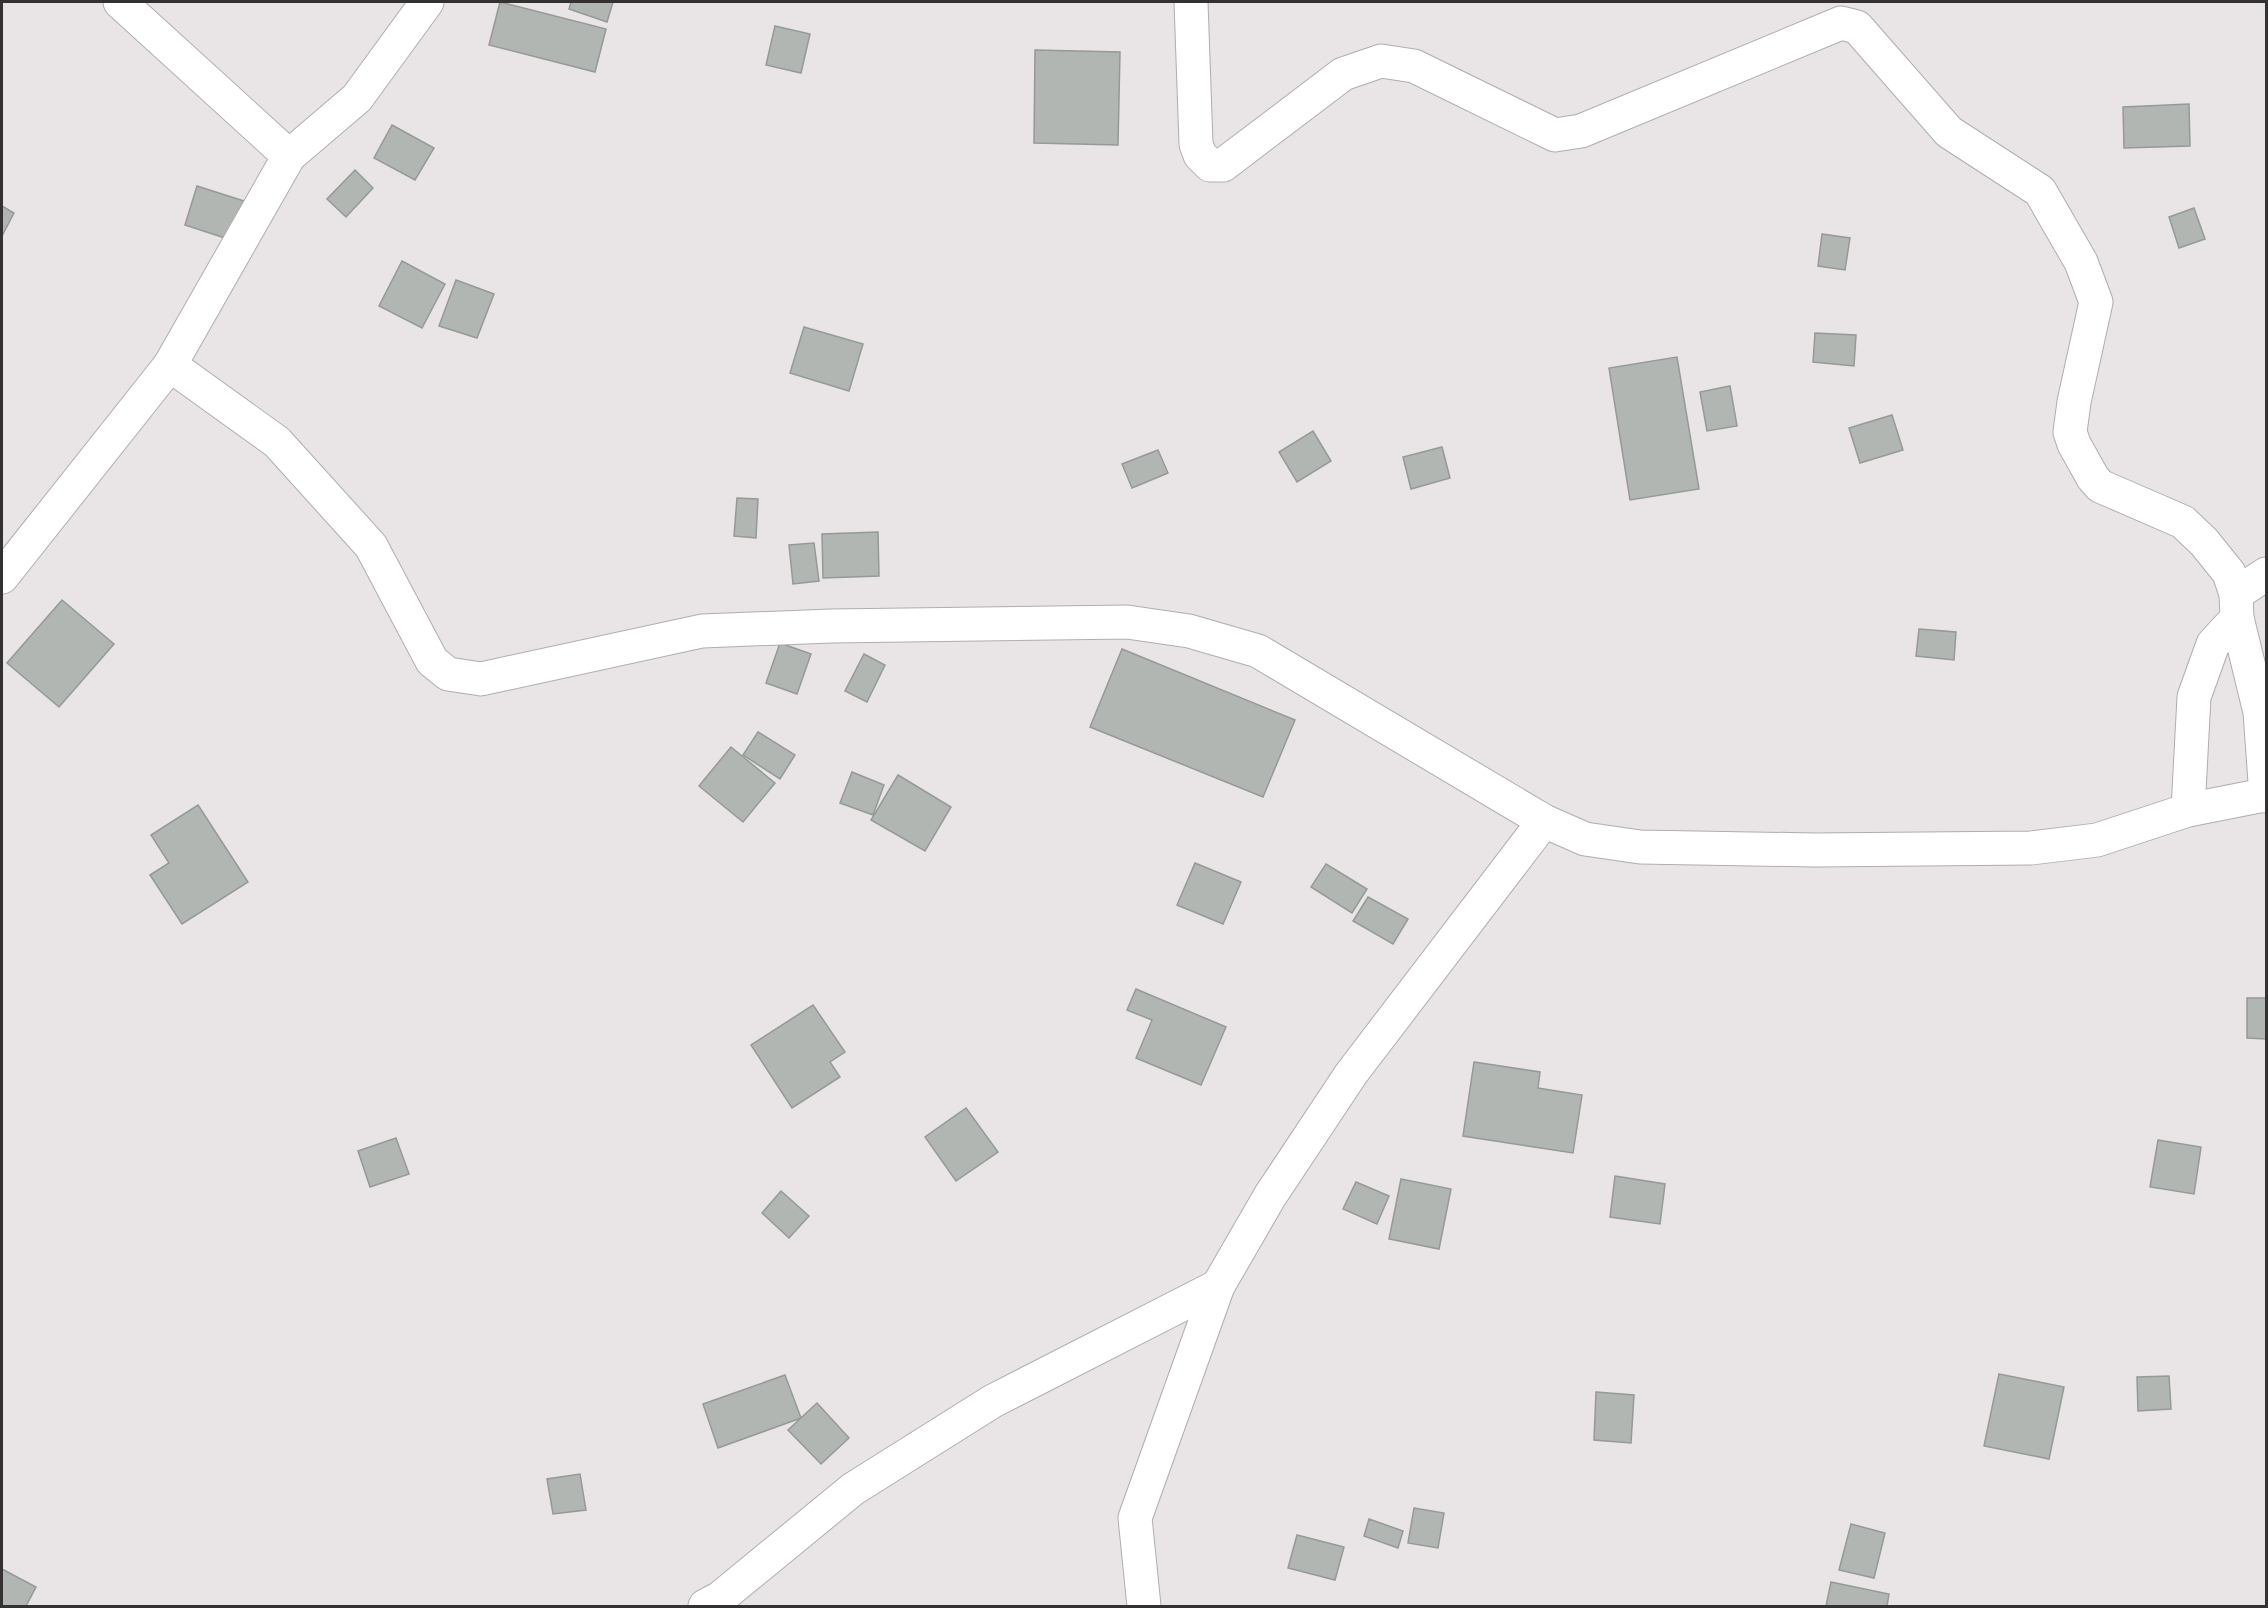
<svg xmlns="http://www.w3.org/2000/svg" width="2268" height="1608" viewBox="0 0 2268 1608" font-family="'Fira Sans',sans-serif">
	<rect width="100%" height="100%" fill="#e9e5e7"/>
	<g fill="#b2b6b3" stroke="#959997" stroke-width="1.5">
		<polygon points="500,2 606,29 595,72 489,45"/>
		<polygon points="571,2 613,2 607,22 569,9"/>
		<polygon points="775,26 810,34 801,73 766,65"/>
		<polygon points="1035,50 1120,52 1118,145 1034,143"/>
		<polygon points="2189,104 2190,146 2124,148 2123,107"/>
		<polygon points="392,125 434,148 415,180 374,158"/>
		<polygon points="355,170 373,188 346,217 327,199"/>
		<polygon points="197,186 244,201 231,240 185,225"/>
		<polygon points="2,206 14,213 2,236"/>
		<polygon points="2194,208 2205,239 2179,248 2169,217"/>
		<polygon points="1822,234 1850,238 1845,270 1818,266"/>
		<polygon points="402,261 445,284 422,328 379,306"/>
		<polygon points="456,280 494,294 477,338 439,326"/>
		<polygon points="804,327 863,344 849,391 790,373"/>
		<polygon points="1815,333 1856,335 1854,366 1813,362"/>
		<polygon points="1677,357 1699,489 1630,500 1609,368"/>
		<polygon points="1730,386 1737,426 1707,431 1700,392"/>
		<polygon points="1892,415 1903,450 1860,463 1849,428"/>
		<polygon points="1313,431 1331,461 1297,482 1279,452"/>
		<polygon points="1442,447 1450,478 1411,489 1403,457"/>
		<polygon points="1158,450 1168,473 1132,488 1122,464"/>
		<polygon points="737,498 758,499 756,538 734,536"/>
		<polygon points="878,532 879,576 823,578 822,534"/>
		<polygon points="814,543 819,581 793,584 789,545"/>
		<polygon points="62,600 114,644 59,707 7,663"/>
		<polygon points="1919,629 1956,632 1954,660 1916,656"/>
		<polygon points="780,643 811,654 797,694 766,683"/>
		<polygon points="1122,649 1295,720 1263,797 1090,727"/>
		<polygon points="864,654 885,665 867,702 845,691"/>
		<polygon points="758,732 795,755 780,779 743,755"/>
		<polygon points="731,747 775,783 743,822 699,786"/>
		<polygon points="852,772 884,785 873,815 840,803"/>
		<polygon points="898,775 951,807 925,851 871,820"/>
		<polygon points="198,805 248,882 182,924 150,875 169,863 151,835"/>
		<polygon points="1195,863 1241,882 1223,924 1177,905"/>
		<polygon points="1326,864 1367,889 1352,913 1311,887"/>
		<polygon points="1368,897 1408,919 1393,944 1353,921"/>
		<polygon points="1136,989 1226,1027 1201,1085 1136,1058 1152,1020 1127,1010"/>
		<polygon points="2247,998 2266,998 2266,1039 2247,1038"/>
		<polygon points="813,1005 845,1052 830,1062 840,1077 792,1108 751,1045"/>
		<polygon points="1474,1062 1540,1072 1538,1088 1582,1095 1573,1153 1463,1136"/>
		<polygon points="966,1108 998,1152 956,1181 925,1137"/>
		<polygon points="396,1138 409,1174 370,1187 358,1151"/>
		<polygon points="2158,1140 2201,1147 2194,1194 2150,1187"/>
		<polygon points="1615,1176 1665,1184 1660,1224 1610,1217"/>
		<polygon points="1401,1179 1451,1189 1439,1249 1389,1239"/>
		<polygon points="1356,1182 1389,1196 1377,1224 1343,1209"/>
		<polygon points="781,1191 809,1216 789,1238 762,1213"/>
		<polygon points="1999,1374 2064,1387 2049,1459 1984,1446"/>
		<polygon points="785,1375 801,1418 718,1448 703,1404"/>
		<polygon points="2169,1376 2171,1409 2138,1411 2137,1377"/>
		<polygon points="1596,1392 1634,1395 1631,1443 1594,1440"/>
		<polygon points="817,1403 849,1438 821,1464 788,1430"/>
		<polygon points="580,1474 586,1510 553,1514 547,1479"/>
		<polygon points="1414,1508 1444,1513 1438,1548 1408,1543"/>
		<polygon points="1369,1519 1403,1531 1398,1548 1364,1536"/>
		<polygon points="1851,1524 1885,1533 1874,1578 1839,1570"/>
		<polygon points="1297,1535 1344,1547 1335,1580 1288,1568"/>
		<polygon points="2,1569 36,1587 26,1606 2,1606"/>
		<polygon points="1831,1582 1889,1594 1887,1606 1826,1606"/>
	</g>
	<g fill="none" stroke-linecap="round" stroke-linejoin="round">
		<g stroke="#b0adae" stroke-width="35">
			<g id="minor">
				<polyline points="120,2 289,156"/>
				<polyline points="1191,2 1196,144 1200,155 1210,165 1223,165 1343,74 1381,61 1414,66 1555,135 1581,131 1841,23 1857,27 1949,132 2040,191 2081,262 2096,302 2074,402 2070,432 2074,444 2093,478 2100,486 2183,522 2204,542 2229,573 2236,594 2237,618 2260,712 2266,796"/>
				<polyline points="170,365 277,442 371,546 432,661 448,674 481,679 702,631 831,626 1127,622 1189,631 1258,651 1544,821 1585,839 1640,847 1815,850 2031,848 2097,840 2188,810 2264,795"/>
				<polyline points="2,577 170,365 289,156 357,98 427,2"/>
				<polyline points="2236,594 2266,574"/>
				<polyline points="2188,810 2194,697 2213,644 2237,618"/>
				<polyline points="705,1606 720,1598 853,1489 993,1401 1218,1286"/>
				<polyline points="1144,1606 1135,1518 1218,1286 1270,1196 1351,1074 1544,821"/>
			</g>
		</g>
		<use href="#minor" stroke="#fff" stroke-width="33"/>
	</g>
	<rect width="2268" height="1608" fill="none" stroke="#333132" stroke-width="6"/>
</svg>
